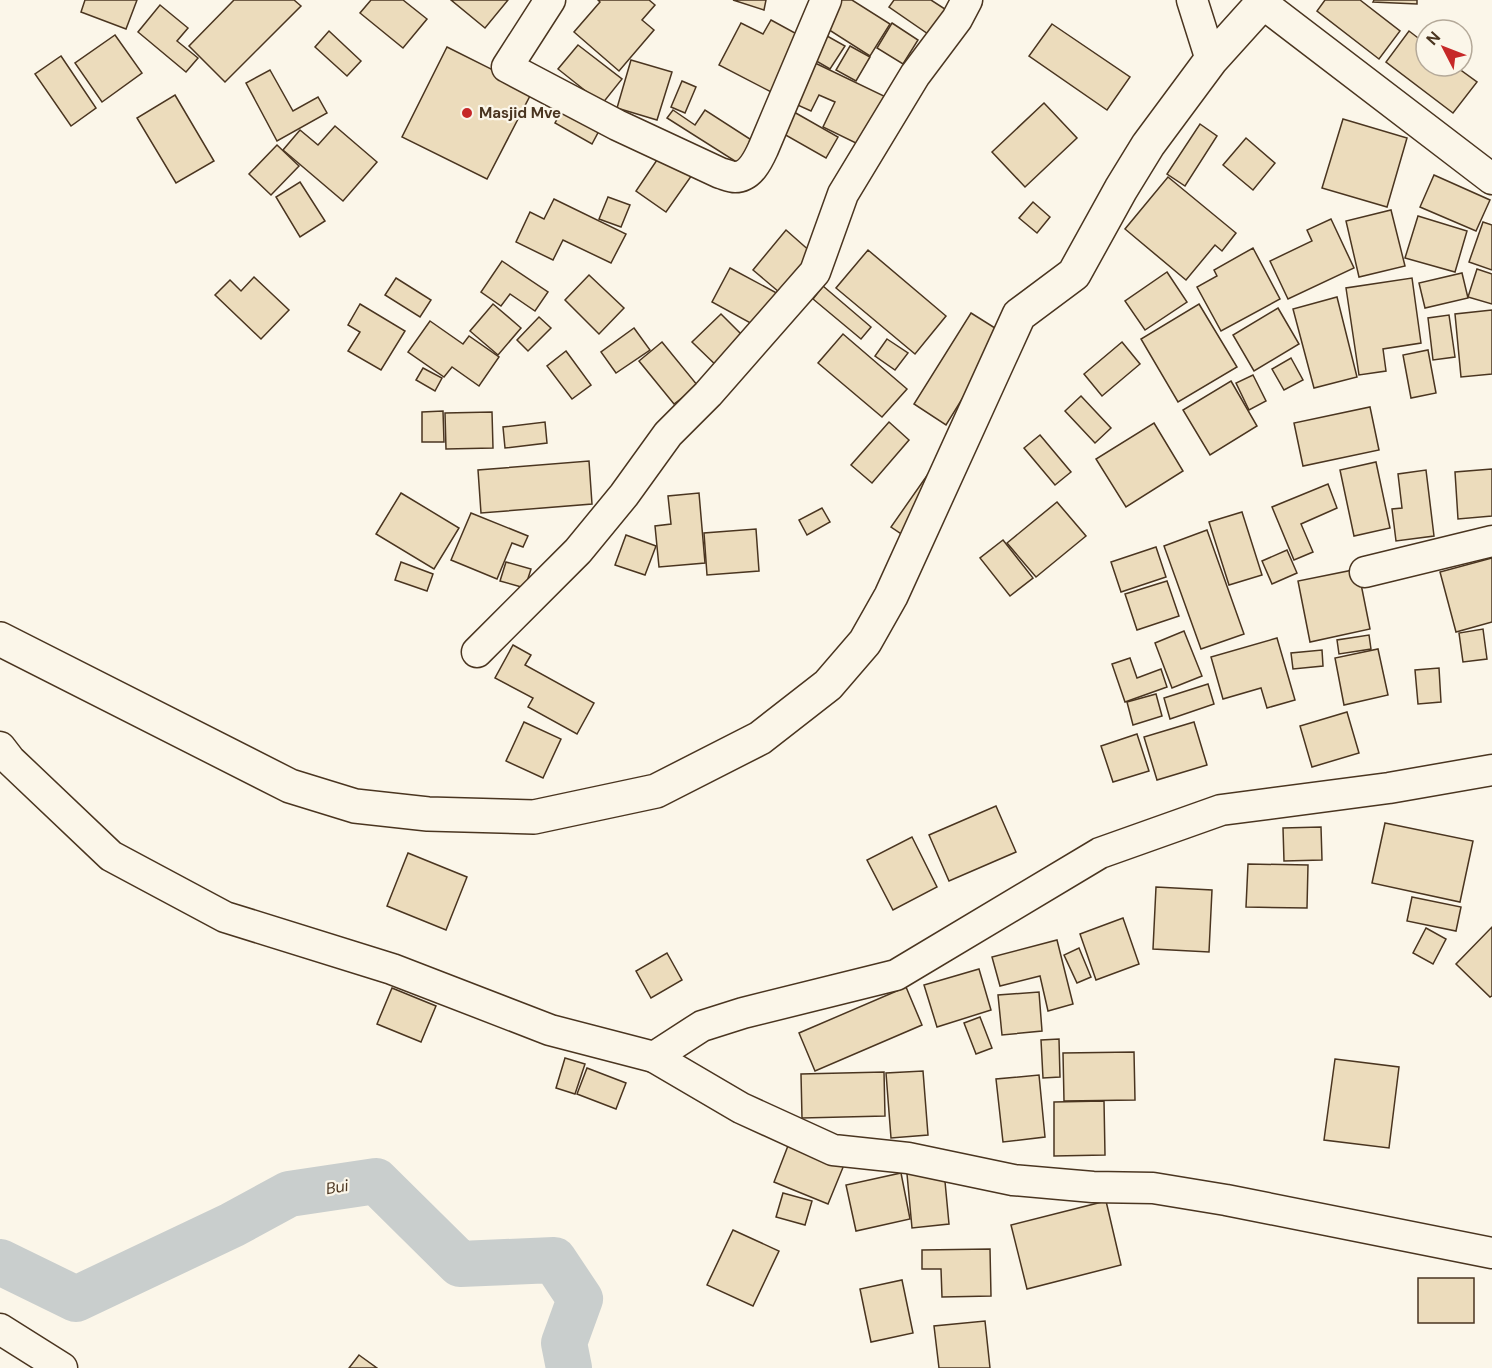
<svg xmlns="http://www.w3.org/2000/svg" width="1492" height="1368" viewBox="0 0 1492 1368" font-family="'DM Sans',sans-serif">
	<rect width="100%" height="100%" fill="#fbf6e9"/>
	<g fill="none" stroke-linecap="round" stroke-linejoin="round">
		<polyline stroke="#c9cecd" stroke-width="46" points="0,1262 76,1299 232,1225 289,1194 376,1181 460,1264 554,1260 580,1299 564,1343 569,1368"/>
	</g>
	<g fill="#ecdcbc" stroke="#4a3520" stroke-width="1.5">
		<polygon points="85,0 137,0 126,29 81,12"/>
		<polygon points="234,0 294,0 301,6 225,82 189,46"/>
		<polygon points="371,0 403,0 427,19 403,48 360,13"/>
		<polygon points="451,0 508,0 485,28"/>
		<polygon points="598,0 649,0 655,5 642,20 654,30 619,71 574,32 600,2"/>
		<polygon points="733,0 766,0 764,10"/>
		<polygon points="839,0 852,0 890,24 870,56 823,26"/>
		<polygon points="894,0 931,0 948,11 931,36 889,7"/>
		<polygon points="1325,0 1360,0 1400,31 1379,59 1317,11"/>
		<polygon points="1374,0 1417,0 1417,4 1373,2"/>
		<polygon points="160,5 188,28 177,41 198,58 186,72 138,32"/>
		<polygon points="771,20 806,39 777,95 719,65 741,23 763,34"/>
		<polygon points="892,23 918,40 903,64 877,48"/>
		<polygon points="1052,24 1130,77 1107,110 1029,56"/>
		<polygon points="329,31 361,61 347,76 315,47"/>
		<polygon points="1409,31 1426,44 1426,66 1455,66 1477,82 1453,113 1386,62"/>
		<polygon points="820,32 845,46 830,69 806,55"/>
		<polygon points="115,35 142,73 102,102 75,63"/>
		<polygon points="578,45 622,79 602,104 558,69"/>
		<polygon points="850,46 870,57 856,81 836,70"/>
		<polygon points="447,47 533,90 487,179 402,137"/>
		<polygon points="61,56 96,108 71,126 35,74"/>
		<polygon points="631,60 672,72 657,120 617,108"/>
		<polygon points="813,62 886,97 862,146 823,127 835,102 819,95 811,111 793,103"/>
		<polygon points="270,70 293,111 318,97 327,113 277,141 246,83"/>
		<polygon points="682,81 696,87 685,113 671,107"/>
		<polygon points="175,95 214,161 176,183 137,118"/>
		<polygon points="1044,103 1077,138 1025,187 992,152"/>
		<polygon points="564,107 601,127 592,144 555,123"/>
		<polygon points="673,110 695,125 705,110 753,141 738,163 667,118"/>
		<polygon points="794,112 838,137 826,158 782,133"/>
		<polygon points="1343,119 1407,138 1387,207 1322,188"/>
		<polygon points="1200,124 1217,136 1185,186 1167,174"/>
		<polygon points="335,126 377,162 343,201 283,150 300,130 318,145"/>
		<polygon points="1246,138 1275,163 1253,190 1223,165"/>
		<polygon points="277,145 299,166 271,195 249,174"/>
		<polygon points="661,154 692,175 666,212 636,191"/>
		<polygon points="1434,175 1490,200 1476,231 1420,207"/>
		<polygon points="1168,177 1236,233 1222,251 1215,245 1186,280 1125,229"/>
		<polygon points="300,182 325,221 300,237 276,197"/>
		<polygon points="608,197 630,205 621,227 599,219"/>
		<polygon points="554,199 626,234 611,263 563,240 553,260 516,242 530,212 544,219"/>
		<polygon points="1033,202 1050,217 1037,233 1019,218"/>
		<polygon points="1391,210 1405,266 1359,277 1346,221"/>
		<polygon points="1418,216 1467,231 1455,272 1405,258"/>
		<polygon points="1331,219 1354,268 1288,299 1270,261 1312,241 1307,230"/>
		<polygon points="1483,222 1492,225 1492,270 1469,262"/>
		<polygon points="786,230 812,253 779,292 753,270"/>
		<polygon points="1253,248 1280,299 1221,331 1197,287 1217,276 1214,270"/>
		<polygon points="868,250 946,316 915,354 836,288"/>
		<polygon points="502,261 548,292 535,311 510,294 501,306 481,292"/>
		<polygon points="730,268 784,297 765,331 712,302"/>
		<polygon points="1477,269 1492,274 1492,304 1468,297"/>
		<polygon points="1167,272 1187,302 1145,330 1125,301"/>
		<polygon points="1462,273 1468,298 1425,308 1419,283"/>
		<polygon points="589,275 624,308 599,334 565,300"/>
		<polygon points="254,277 289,310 261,339 215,295 230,280 241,291"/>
		<polygon points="396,278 431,300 420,317 385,295"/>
		<polygon points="1412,278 1421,343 1383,349 1386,371 1359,375 1346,288"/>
		<polygon points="823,286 871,327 861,339 813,299"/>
		<polygon points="1337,297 1357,377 1314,388 1293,309"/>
		<polygon points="360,304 405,331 381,370 348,351 360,332 348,325"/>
		<polygon points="493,304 521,328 498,355 470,331"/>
		<polygon points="1199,304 1237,367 1178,402 1141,339"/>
		<polygon points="1278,308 1299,344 1254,371 1233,335"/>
		<polygon points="1492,310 1492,374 1461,377 1455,314"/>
		<polygon points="971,313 1003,333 946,425 914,404"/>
		<polygon points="721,314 750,343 722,371 692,342"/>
		<polygon points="1449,315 1455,357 1433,360 1428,318"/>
		<polygon points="539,317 551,328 528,351 517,340"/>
		<polygon points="430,321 463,344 469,336 499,357 479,386 452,367 444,377 408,352"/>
		<polygon points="634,328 650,350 616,373 601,352"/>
		<polygon points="843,334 907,389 882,417 818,363"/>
		<polygon points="887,339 908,353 895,370 875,356"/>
		<polygon points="662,342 698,386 674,404 639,361"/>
		<polygon points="1122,342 1140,364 1102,396 1084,374"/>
		<polygon points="1428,350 1436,393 1411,398 1403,355"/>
		<polygon points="566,351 591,385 572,399 547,366"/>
		<polygon points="1291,358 1303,380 1284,390 1272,369"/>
		<polygon points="423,368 442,378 435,391 416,380"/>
		<polygon points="1253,375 1266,401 1249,410 1236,383"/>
		<polygon points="1231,381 1257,426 1210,455 1183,410"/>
		<polygon points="1081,396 1111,428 1095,443 1065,411"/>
		<polygon points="1370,407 1379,450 1303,466 1294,423"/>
		<polygon points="443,411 444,442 422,442 422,412"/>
		<polygon points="492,412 493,448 446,449 445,413"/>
		<polygon points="545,422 547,443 505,448 503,427"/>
		<polygon points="889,422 909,440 872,483 851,465"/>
		<polygon points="1154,423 1183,471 1126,507 1096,459"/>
		<polygon points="1040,435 1071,472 1055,485 1024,448"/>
		<polygon points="940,457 906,537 891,527"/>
		<polygon points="589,461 592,504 481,513 478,470"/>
		<polygon points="1376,462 1390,528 1354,536 1340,470"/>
		<polygon points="1492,469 1492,516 1458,519 1455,472"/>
		<polygon points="1426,470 1434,536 1396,541 1392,509 1402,508 1398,474"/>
		<polygon points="1328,484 1337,508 1301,524 1313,552 1294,560 1272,507"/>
		<polygon points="401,493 459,528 434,569 376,534"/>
		<polygon points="699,493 705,563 659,567 655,526 671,524 668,496"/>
		<polygon points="1057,502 1086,536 1036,577 1007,543"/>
		<polygon points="822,508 830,522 807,535 799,520"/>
		<polygon points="1242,512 1262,575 1229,585 1209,522"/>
		<polygon points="471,513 528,536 523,547 512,543 497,579 451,560"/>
		<polygon points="756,529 759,571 707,575 704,533"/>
		<polygon points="1207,530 1244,634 1201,649 1164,546"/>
		<polygon points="626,535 656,546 645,575 615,565"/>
		<polygon points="1003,540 1033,578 1010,596 980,558"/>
		<polygon points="1156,547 1166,577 1121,592 1111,562"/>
		<polygon points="1287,550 1297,573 1272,584 1262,561"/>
		<polygon points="1492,558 1492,622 1456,632 1440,572"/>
		<polygon points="401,562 433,574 427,591 395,580"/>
		<polygon points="506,562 531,569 525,588 500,581"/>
		<polygon points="1358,569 1370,629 1310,642 1298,581"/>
		<polygon points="1167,581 1179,616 1137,630 1125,594"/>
		<polygon points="1483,629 1487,659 1463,662 1459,633"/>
		<polygon points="1184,631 1202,676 1172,688 1155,643"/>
		<polygon points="1369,635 1371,649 1339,654 1337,640"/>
		<polygon points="1277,638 1295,700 1267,708 1261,688 1223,699 1211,657"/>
		<polygon points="513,645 531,655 525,665 594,703 577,734 528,707 533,698 495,678"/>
		<polygon points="1378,649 1388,695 1344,705 1335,658"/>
		<polygon points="1322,650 1323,666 1293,669 1291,653"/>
		<polygon points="1130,658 1137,678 1161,669 1167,687 1125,702 1112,664"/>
		<polygon points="1439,668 1441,702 1418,704 1415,670"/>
		<polygon points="1208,684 1214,704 1170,719 1164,698"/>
		<polygon points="1156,694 1162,716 1133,725 1127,702"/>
		<polygon points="1347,712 1359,753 1312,767 1300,726"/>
		<polygon points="524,722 561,739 543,778 506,761"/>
		<polygon points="1194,722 1207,765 1157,780 1144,737"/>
		<polygon points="1137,734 1149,771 1113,782 1101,746"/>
		<polygon points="996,806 1016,852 949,881 929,835"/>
		<polygon points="1385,823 1473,841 1460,902 1372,883"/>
		<polygon points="1321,827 1322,860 1284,861 1283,828"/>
		<polygon points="912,837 937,887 893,910 867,860"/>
		<polygon points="408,853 467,877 446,930 387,906"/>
		<polygon points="1248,864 1308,865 1307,908 1246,907"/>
		<polygon points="1156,887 1212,890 1209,952 1153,949"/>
		<polygon points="1412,897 1461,907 1456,931 1407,921"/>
		<polygon points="1123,918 1139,964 1096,980 1080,934"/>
		<polygon points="1492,927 1492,996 1490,997 1456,964"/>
		<polygon points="1426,928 1446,939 1433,964 1413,953"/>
		<polygon points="1057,940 1073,1004 1048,1011 1040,976 1000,986 992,957"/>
		<polygon points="1079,948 1091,977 1077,983 1064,955"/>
		<polygon points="667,953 682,980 651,998 636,971"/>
		<polygon points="979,969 991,1010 937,1027 924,985"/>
		<polygon points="906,987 922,1025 815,1071 799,1033"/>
		<polygon points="392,988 436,1006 421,1042 377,1024"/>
		<polygon points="1039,992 1042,1031 1002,1035 998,995"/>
		<polygon points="980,1017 992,1048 976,1054 964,1023"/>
		<polygon points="1059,1039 1060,1077 1043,1078 1041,1040"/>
		<polygon points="1134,1052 1135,1100 1064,1101 1063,1053"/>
		<polygon points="565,1058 585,1064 575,1094 556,1088"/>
		<polygon points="1335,1059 1399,1067 1389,1148 1324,1140"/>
		<polygon points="587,1068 626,1083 616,1109 577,1094"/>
		<polygon points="923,1071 928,1135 891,1138 886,1073"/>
		<polygon points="884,1072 885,1116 802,1118 801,1074"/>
		<polygon points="1039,1075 1045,1137 1003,1142 996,1079"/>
		<polygon points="1104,1101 1105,1155 1054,1156 1054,1102"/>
		<polygon points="791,1138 846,1160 828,1204 774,1182"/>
		<polygon points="944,1171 949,1224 912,1228 907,1174"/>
		<polygon points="901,1173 910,1219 856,1231 846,1185"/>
		<polygon points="783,1193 812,1201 805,1225 776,1217"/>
		<polygon points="1106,1201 1121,1265 1027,1289 1011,1225"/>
		<polygon points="733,1230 779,1251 753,1306 707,1285"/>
		<polygon points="990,1249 991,1296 942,1297 941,1269 922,1269 922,1250"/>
		<rect x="1418" y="1278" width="56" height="45"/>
		<polygon points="902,1280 913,1333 871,1342 860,1289"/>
		<polygon points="985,1321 990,1368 939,1368 934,1326"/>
		<polygon points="359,1355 377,1368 349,1368"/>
	</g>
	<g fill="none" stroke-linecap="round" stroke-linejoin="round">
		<g stroke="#4a3520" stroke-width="33">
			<g id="minor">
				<path d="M550,0L507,67L617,125L720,173C724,174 731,177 735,177C750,177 758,160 763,149L826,0"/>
				<polyline points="1192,0 1211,60"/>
				<polyline points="1258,0 1492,179"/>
				<polyline points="1365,572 1492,541"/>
				<polyline points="477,652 578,551 624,495 668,434 708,394 815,272 843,194 915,75 957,19 967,0"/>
				<polyline points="0,747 10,760 111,856 225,917 392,969 550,1030 654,1057 702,1026 743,1013 896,975 1100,853 1221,810 1389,788 1492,770"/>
				<polyline points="654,1057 741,1108 833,1150 908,1158 1013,1180 1093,1187 1153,1188 1226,1200 1492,1253"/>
				<polyline points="0,1329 62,1368"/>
			</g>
		</g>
		<g stroke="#4a3520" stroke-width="36">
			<polyline id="major" points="0,639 290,786 355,806 428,814 534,817 656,791 760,738 828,685 865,642 891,596 1019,315 1074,274 1121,189 1148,145 1211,60 1265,0"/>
		</g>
		<use href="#minor" stroke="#fbf6e9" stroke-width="30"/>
		<use href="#major" stroke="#fbf6e9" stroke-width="33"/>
	</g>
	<circle fill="#c62828" stroke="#fbf6e9" stroke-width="2" cx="467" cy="113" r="6"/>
	<g text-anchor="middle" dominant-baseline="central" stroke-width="4.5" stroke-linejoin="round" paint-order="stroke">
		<g font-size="15" font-weight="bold" fill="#4a3520" stroke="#fbf6e9" text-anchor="start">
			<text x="479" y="113">Masjid Mve</text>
		</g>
		<g font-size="16" font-style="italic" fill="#4a3520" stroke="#fbf6e9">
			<text transform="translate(337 1187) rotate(-9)">Bui</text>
		</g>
	</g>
	<g transform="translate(1444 48) rotate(312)"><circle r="28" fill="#fbf6e9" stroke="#b4a999" stroke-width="1.5"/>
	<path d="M0-4.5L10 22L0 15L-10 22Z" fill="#c62828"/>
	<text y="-9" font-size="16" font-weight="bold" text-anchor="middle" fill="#4a3520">N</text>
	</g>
</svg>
